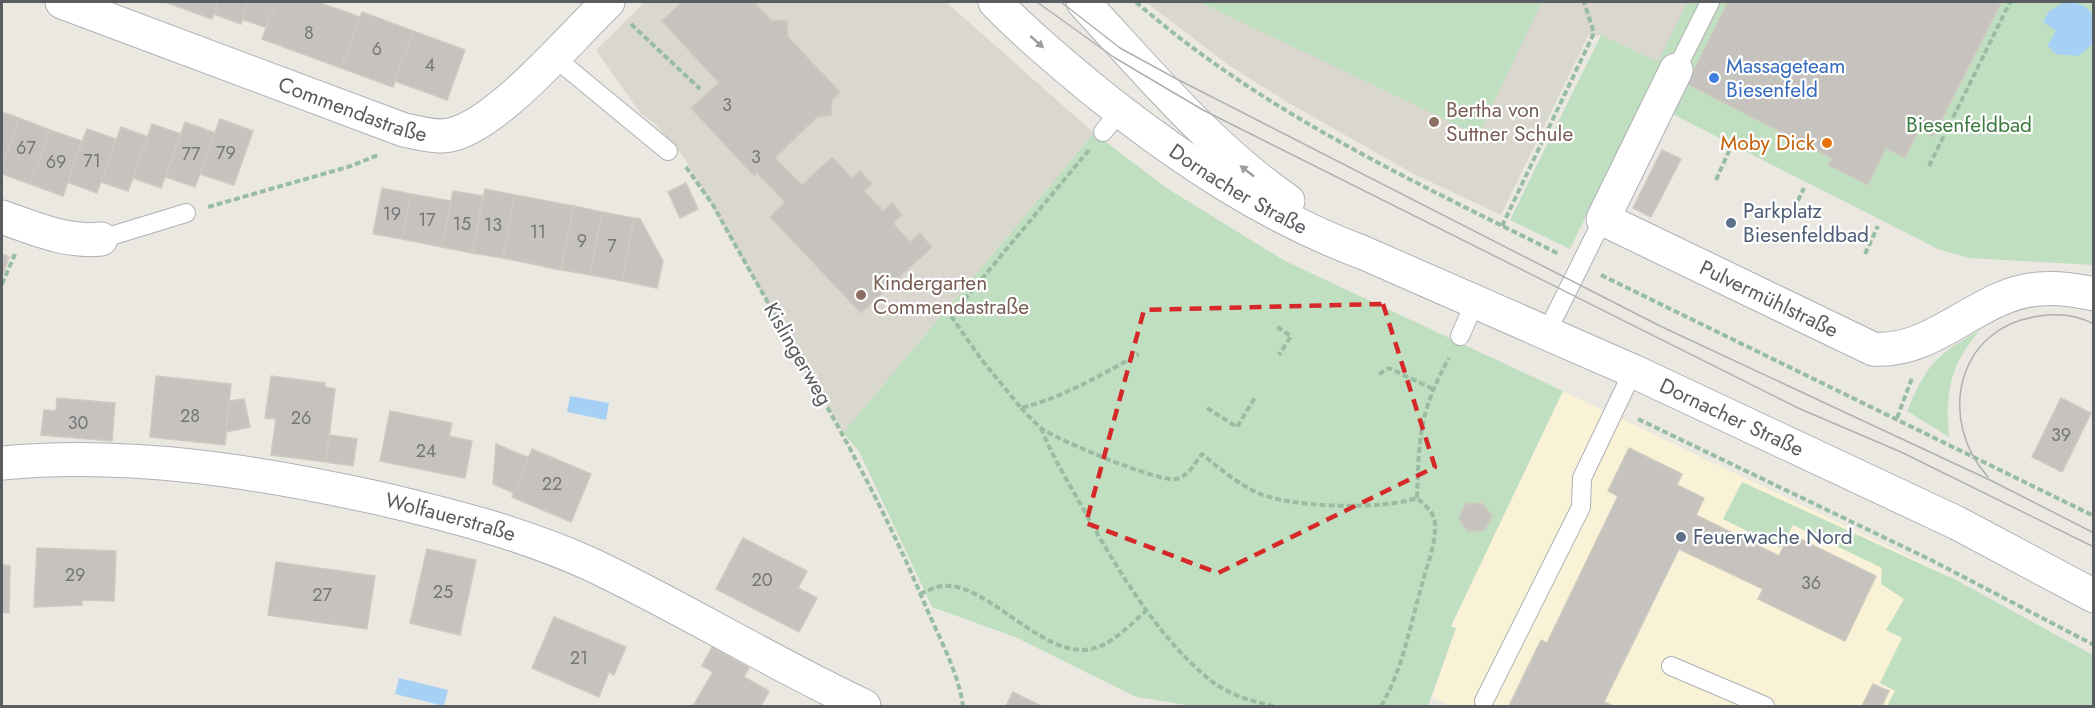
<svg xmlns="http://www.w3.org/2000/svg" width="2095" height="708" viewBox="0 0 2095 708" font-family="Jost,sans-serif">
	<rect width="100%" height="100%" fill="#eae8e1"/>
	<polygon fill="#f9f2d7" points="1563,391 1946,574 1945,595 2094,677 2093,706 1450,706 1432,697 1456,628 1451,626"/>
	<g fill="#dad7cf">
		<polygon points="645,2 946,2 1094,133 843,433 683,156 653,122 641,114 596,50"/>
		<polygon points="1146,2 1687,2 1658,63 1601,35 1588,36 1501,215 1414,174 1287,102 1227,64"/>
	</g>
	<g fill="#c0dfc0">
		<polygon points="1199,2 1542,2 1478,135"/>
		<polygon points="1687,2 2093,2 2093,265 1969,258 1938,249 1643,99 1570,249 1510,220 1601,35 1658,62"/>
		<polygon points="1094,133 1168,189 1285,261 1563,391 1451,626 1456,628 1428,706 1193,706 1136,697 1015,637 932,607 859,451 843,433"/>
		<path d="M1979,331C1950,366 1945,392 1949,437L1907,411C1927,365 1935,355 1979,331Z"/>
		<polygon points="1742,482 1954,579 2093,655 2093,706 1887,706 1895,691 1880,683 1902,638 1886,630 1904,599 1881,584 1882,568 1793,525 1781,548 1723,519"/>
	</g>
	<g fill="#a7d1f4">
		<path d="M2065,2C2077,2 2086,5 2093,15V44L2078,56L2056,54L2047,46L2056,31L2043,22L2049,11Z"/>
		<polygon points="570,396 609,403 606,420 567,412"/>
		<polygon points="399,678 448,690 444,706 395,694"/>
	</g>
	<g fill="#c6c3be" stroke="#cecac0" stroke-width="1.5">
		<polygon points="165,2 218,2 212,19"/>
		<polygon points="218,2 249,2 241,24 214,14"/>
		<polygon points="249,2 276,2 267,28 242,19"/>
		<polygon points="276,2 318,2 360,17 341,68 262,39"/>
		<polygon points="682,2 754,2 771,20 787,21 788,37 840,92 832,100 831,115 817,117 775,158 802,185 832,157 852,178 860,171 872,184 864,191 883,211 892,203 902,215 893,223 910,242 920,233 932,247 861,313 770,217 785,202 757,173 754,176 691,108 719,83 662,21"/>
		<polygon points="1728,2 1999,2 2001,3 1933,137 1919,129 1905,158 1886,148 1868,185 1828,165 1832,158 1687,84"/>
		<polygon points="362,12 413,31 393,87 341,68"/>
		<polygon points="413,31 465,50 447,100 395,81"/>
		<polygon points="2,112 19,118 2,166"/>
		<polygon points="19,118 50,130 30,184 2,174 2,166"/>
		<polygon points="220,119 253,131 234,185 200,174"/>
		<polygon points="185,122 215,133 195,187 166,177"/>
		<polygon points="152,124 181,134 161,188 133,178"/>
		<polygon points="121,127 148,137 128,191 101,182"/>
		<polygon points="87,129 116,139 97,193 67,182"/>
		<polygon points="50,130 82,141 63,196 30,184"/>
		<polygon points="1662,150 1681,159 1651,217 1633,208"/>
		<polygon points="686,183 698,209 680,218 668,192"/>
		<polygon points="382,188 411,194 402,239 373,234"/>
		<polygon points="485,189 515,195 503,258 472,253"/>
		<polygon points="453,191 483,196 472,253 442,247"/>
		<polygon points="411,194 451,201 442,247 402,239"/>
		<polygon points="515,195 574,206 561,270 503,258"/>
		<polygon points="574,206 602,212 590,275 561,270"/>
		<polygon points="602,212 634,218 622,281 590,275"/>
		<polygon points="634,218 640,219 663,261 657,288 622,281"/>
		<polygon points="2,254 9,257 2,277"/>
		<polygon points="156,376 231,384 225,445 150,437"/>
		<polygon points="271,376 325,383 325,387 335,389 326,462 271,455 276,419 265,418"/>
		<polygon points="57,398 115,403 112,441 41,435 44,410 56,411"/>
		<polygon points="2061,398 2091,413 2062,472 2032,457"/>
		<polygon points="244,399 250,427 226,432 229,401"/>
		<polygon points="390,411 452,423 449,436 472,441 465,478 380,461"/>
		<polygon points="329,435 357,439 353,466 326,462"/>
		<polygon points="496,444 529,458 514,493 493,484"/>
		<polygon points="1629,448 1682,474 1677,485 1704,498 1696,515 1779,556 1790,534 1876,576 1845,641 1758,599 1763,589 1679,549 1604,702 1613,706 1509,706 1541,640 1547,643 1618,496 1608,491"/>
		<polygon points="532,449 591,474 571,522 512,497"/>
		<polygon points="1482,503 1492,516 1484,530 1468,532 1459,518 1465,504"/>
		<polygon points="743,538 807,571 798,588 817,598 799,632 716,589"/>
		<polygon points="37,548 116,551 114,601 82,600 82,605 34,607"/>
		<polygon points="427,549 476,560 460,635 410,623"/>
		<polygon points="276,562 375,576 367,629 268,615"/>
		<polygon points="2,565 10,566 9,613 2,612"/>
		<polygon points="554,617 626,647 614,675 609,672 599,697 532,668"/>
		<polygon points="712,647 749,668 744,677 769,691 761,706 693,706 713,672 702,666"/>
		<polygon points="1873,684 1889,691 1882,706 1862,706"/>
		<polygon points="1013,692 1041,706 1006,706"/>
	</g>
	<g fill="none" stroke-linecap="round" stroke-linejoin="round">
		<g stroke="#aeb1b5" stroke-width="20">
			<g id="service">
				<polyline points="554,57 668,151"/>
				<polyline points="1676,70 1710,2"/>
				<polyline points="1103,132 1120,111"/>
				<polyline points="101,239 186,213"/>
				<polyline points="1547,332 1603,219"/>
				<polyline points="1460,336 1475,302"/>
				<polyline points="1671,666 1765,706"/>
				<polyline points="1484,701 1581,507 1582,478 1633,371"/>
			</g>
		</g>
		<g stroke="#aeb1b5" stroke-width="35">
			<g id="minor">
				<path id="s1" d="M62,2L404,130C420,133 434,138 450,135C497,126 572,36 608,2"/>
				<path id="s2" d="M1676,70L1603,219L1873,349C1935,354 1979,293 2039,289C2057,287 2076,290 2094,294"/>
				<path d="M2,217C33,228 67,243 101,239"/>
				<path id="s3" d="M2,463C127,451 255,471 378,498C450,515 521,533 588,563C682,607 770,662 864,706"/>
			</g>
		</g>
		<g stroke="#aeb1b5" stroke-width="35">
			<g id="tertiary">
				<path id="s4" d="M995,2C1028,36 1064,66 1101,96C1182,160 1267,217 1364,253L1633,371L1957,523L2094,596"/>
				<path d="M1083,2C1147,71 1210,147 1288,201"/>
			</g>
		</g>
		<g stroke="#98bda3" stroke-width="4" stroke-dasharray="6 3" stroke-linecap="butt">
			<path d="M1136,2C1262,112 1411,180 1559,254"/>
			<polyline points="631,24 700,89"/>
			<path d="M1089,150L951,316L981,359L1021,408C1064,397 1101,375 1139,354"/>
			<polyline points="1929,166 2010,2"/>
			<path d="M686,167L713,205C785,336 865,462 923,600C937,634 958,670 963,706"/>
			<polyline points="1716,180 1729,151"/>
			<polyline points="208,207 351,166 378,155"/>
			<polyline points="1790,217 1804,188"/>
			<polyline points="1502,226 1594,33 1584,2"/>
			<polyline points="1865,254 1878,226"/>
			<polyline points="1601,275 2094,516"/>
			<polyline points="2,284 15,254"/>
			<polyline points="1277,327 1291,336 1279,355"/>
			<polyline points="1379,374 1389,368 1433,389"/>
			<path d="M1021,408C1027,414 1034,422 1041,428C1057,440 1160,483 1176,479C1188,477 1194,464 1202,454C1220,469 1237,483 1258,493C1291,508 1384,510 1417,498"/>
			<polyline points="1207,408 1237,427 1256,396"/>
			<polyline points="1897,418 1912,378"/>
			<polyline points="1638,419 1931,560 2094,645"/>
			<path d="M1041,428C1052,456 1067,480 1081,505C1115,565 1156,636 1210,680C1229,695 1251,701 1273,706"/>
			<path d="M1417,498C1419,438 1419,412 1449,358"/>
			<path d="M920,594C927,591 934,587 942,586C987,581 1042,659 1091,649C1112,645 1132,623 1147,610"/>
			<path d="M1381,706C1403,669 1409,629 1421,588C1426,567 1436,546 1435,524C1435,513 1425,505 1417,498"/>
		</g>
		<use href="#service" stroke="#fff" stroke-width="18"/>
		<use href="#minor" stroke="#fff" stroke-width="33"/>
		<use href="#tertiary" stroke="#fff" stroke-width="33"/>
		<g stroke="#afb0b0" stroke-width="1.5">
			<polyline points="1037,2 1115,58 1203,110 1798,408 1901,452 2094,547"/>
			<polyline points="1061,2 1120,48 1175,78 1660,326 1992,481 2094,533"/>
			<path d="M1988,477C1936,419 1957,326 2040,316C2058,313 2077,315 2094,324"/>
		</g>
	</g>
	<defs><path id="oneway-solid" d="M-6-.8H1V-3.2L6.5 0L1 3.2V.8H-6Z" transform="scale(1.5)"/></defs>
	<g fill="#9b9da0">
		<use href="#oneway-solid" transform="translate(1037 42) rotate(42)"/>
		<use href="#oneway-solid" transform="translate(1247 171) rotate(-142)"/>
	</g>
	<path fill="none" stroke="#d62828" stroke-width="4.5" stroke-dasharray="12 8" stroke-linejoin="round" d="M1383,304L1435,467L1218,573L1086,523L1144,310Z"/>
	<circle fill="#3f7fe0" stroke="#fff" stroke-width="2" cx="1714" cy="78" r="6"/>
	<g fill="#8d6e63" stroke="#fff" stroke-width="2">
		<circle cx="1434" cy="122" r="6"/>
		<circle cx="861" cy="295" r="6"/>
	</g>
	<circle fill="#e8710a" stroke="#fff" stroke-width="2" cx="1827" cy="143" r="6"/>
	<g fill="#5c6f8a" stroke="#fff" stroke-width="2">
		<circle cx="1731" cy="223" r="6"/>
		<circle cx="1681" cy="537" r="6"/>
	</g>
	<g text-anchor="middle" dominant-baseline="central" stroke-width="4.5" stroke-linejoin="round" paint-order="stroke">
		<g font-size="18" fill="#747678">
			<text x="309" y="33">8</text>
			<text x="377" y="49">6</text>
			<text x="430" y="65">4</text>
			<text x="727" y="105">3</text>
			<text x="26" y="148">67</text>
			<text x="226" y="153">79</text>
			<text x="191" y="154">77</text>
			<text x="756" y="157">3</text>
			<text x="92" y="161">71</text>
			<text x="56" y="162">69</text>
			<text x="392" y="214">19</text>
			<text x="427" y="220">17</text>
			<text x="462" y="224">15</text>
			<text x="493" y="225">13</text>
			<text x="538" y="232">11</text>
			<text x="582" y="241">9</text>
			<text x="612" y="246">7</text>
			<text x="190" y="416">28</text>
			<text x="301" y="418">26</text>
			<text x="78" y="423">30</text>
			<text x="2061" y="435">39</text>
			<text x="426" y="451">24</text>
			<text x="552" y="484">22</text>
			<text x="75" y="575">29</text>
			<text x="762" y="580">20</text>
			<text x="1811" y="583">36</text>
			<text x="443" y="592">25</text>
			<text x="322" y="595">27</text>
			<text x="579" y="658">21</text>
		</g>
		<g font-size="21" fill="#366cbe" stroke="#fff" text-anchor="start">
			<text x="1726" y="66">Massageteam<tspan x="1726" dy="24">Biesenfeld</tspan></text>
		</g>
		<g font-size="21" fill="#595c60" stroke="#fff">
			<text stroke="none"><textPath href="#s1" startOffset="310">Commendastraße</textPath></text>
			<text stroke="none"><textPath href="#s4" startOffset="308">Dornacher Straße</textPath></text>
			<text stroke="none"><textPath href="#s2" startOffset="350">Pulvermühlstraße</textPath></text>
			<text transform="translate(798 354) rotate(60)">Kislingerweg</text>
			<text stroke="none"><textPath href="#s4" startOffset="852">Dornacher Straße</textPath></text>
			<text stroke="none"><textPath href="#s3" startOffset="454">Wolfauerstraße</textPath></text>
		</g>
		<g font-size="21" fill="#785e54" stroke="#fff" text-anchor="start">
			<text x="1446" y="110">Bertha von<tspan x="1446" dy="24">Suttner Schule</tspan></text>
			<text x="873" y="283">Kindergarten<tspan x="873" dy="24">Commendastraße</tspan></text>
		</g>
		<g font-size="21" fill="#3d7b41" stroke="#fff">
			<text x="1969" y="125">Biesenfeldbad</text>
		</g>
		<g font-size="21" fill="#c56008" stroke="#fff" text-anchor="end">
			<text x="1815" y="143">Moby Dick</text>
		</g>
		<g font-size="21" fill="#4e5e75" stroke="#fff" text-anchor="start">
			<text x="1743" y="211">Parkplatz<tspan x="1743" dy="24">Biesenfeldbad</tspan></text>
			<text x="1693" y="537">Feuerwache Nord</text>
		</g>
	</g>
	<rect width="2095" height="708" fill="none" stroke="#595c60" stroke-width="6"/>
</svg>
